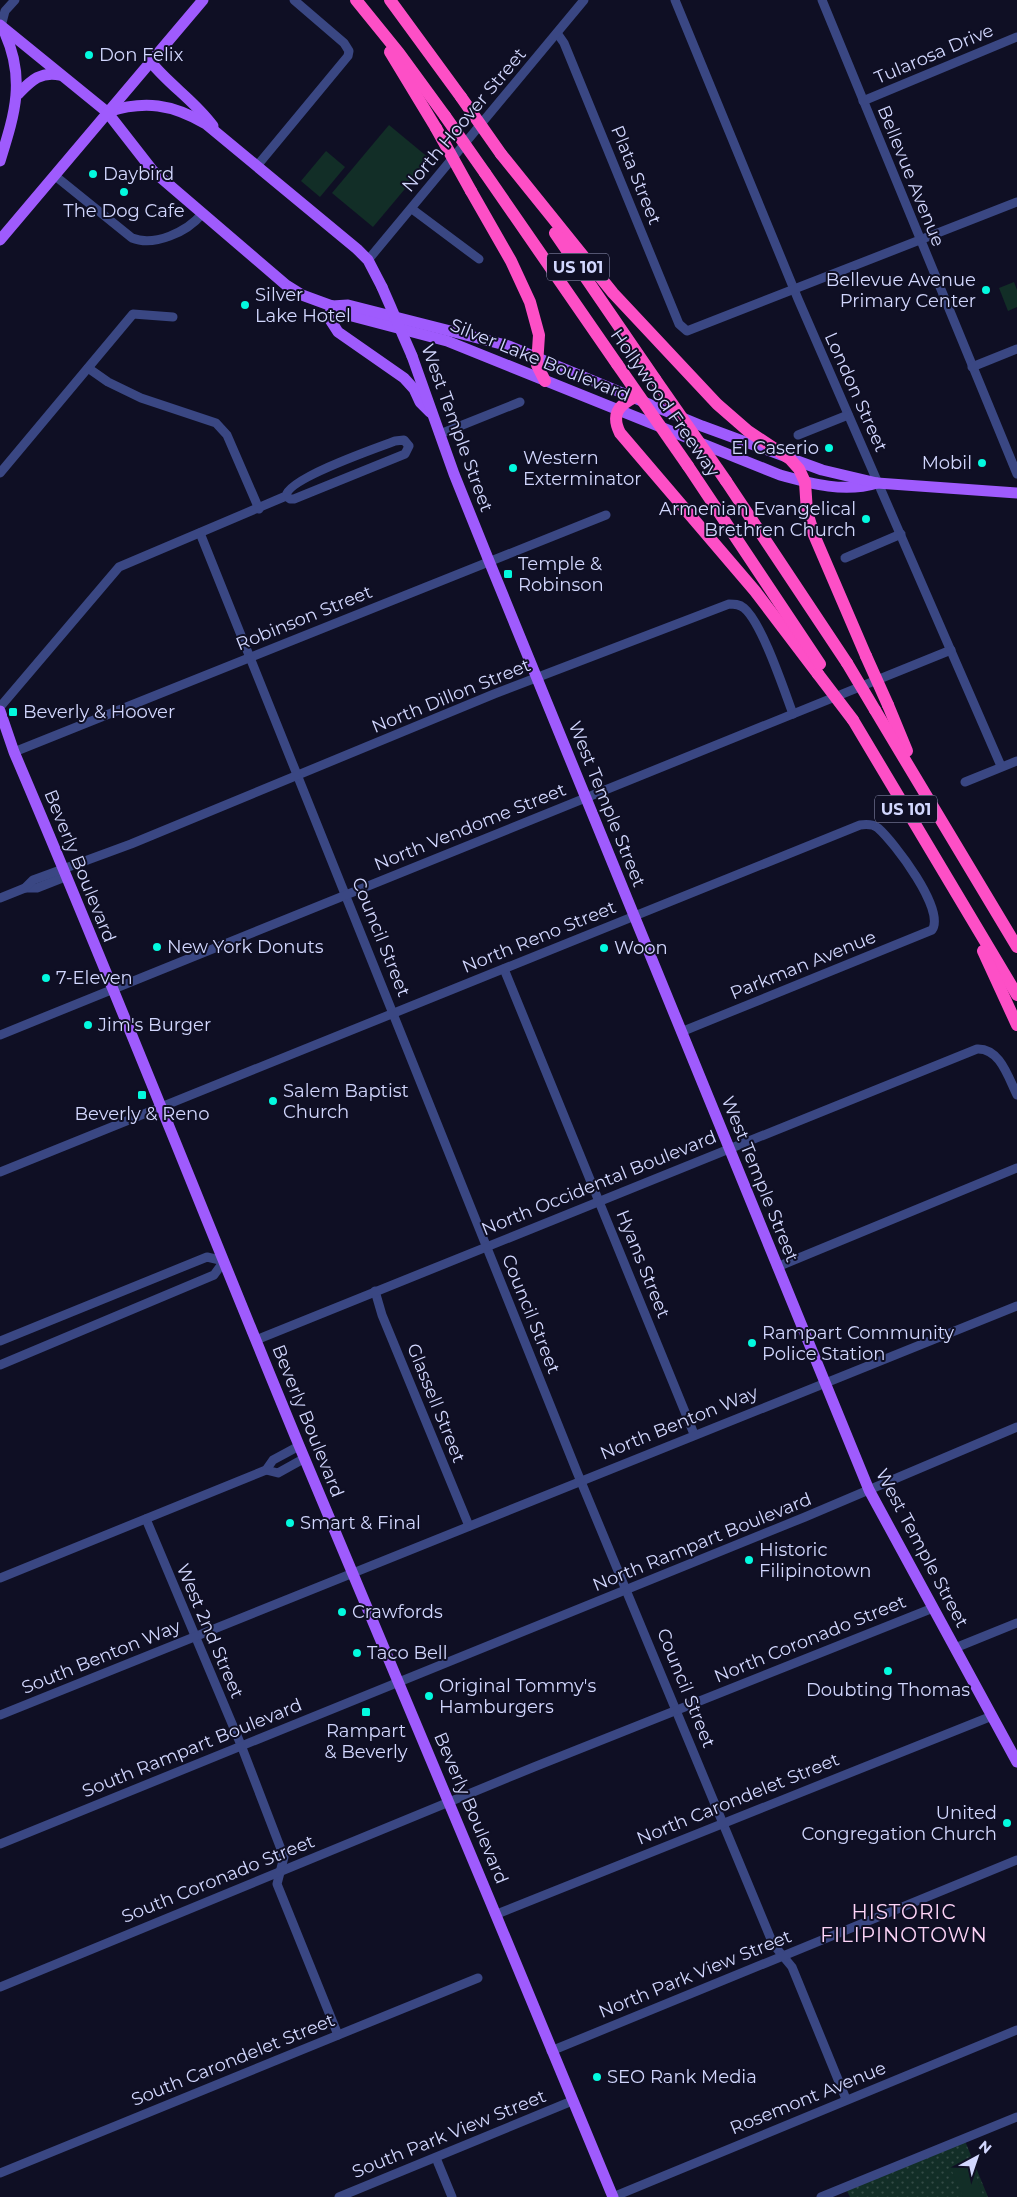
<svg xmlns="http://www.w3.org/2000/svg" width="1017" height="2197" viewBox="0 0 1017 2197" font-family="Montserrat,sans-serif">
	<defs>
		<pattern id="park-dots" width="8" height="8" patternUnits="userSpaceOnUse" patternTransform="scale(1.25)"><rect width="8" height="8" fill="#122e27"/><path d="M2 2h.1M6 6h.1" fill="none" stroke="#344c47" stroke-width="1.8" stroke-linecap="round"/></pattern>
	</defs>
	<rect width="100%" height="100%" fill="#0f0f24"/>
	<polygon fill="url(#park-dots)" points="965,2141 988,2197 850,2197 846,2189"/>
	<g fill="#122e27">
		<polygon points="389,125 430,159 373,227 332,193"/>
		<polygon points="326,151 345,167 320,197 301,181"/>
		<polygon points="1014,282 1017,290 1017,307 1008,311 999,288"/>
		<polygon points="970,2161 984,2197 963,2197 951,2169"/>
	</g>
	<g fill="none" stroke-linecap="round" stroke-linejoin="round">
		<g stroke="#3a4783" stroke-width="9">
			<polyline points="675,0 798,299 1001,766"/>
			<polyline points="822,0 1017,474"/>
			<polyline points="0,30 5,11 15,0"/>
			<polyline points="557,33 564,43 679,324 687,331 1017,202"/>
			<polyline points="863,101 1017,37"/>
			<polyline points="257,166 348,56 349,51 344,43 294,0"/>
			<path d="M54,175L132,238C154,247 187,232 202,214"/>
			<polyline points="412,209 479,259"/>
			<polyline points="368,260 584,0"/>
			<polyline points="972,367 1017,349"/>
			<polyline points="88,368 108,382 141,398 216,423 227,435 259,509"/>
			<polyline points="440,434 520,402"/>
			<polyline points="798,435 848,415"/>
			<polyline points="0,473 133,314 173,317"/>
			<polyline points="200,533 577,1472 773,1944 792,1967 846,2099"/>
			<polyline points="845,558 901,534"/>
			<path d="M0,707L119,567L286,496C287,479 376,448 395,441L404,440L409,446L405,454L294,499H290L286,496"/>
			<polyline points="14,752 606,515"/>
			<polyline points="965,782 1017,761"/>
			<polyline points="25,888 37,888 65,877"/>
			<path d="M0,898L25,888L33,880L44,876L131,844L494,694L729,604C734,604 739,604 744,608C762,623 784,690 793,714"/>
			<polyline points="504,969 694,1434"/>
			<polyline points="0,1035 951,650"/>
			<path d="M0,1172L860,825C867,824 873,824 878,828C894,842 946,910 932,930L681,1032"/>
			<polyline points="777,1267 1017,1168"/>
			<polyline points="375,1291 382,1315 469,1526"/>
			<path d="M256,1340L977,1049C1000,1048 1008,1077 1017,1095"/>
			<polyline points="0,1341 207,1257 224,1261 214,1275 0,1365"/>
			<polyline points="266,1470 278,1473 305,1458"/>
			<polyline points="146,1519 241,1745 284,1857 277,1884 338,2035"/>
			<polyline points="0,1578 266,1470 273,1460 299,1446"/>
			<polyline points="955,1648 1017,1623"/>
			<polyline points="0,1715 1017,1306"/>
			<polyline points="0,1844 805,1517 1017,1427"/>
			<polyline points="497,1914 992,1716"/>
			<polyline points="0,1987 534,1767 933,1608"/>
			<polyline points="551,2051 1017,1860"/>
			<polyline points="436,2158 452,2197"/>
			<polyline points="0,2173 478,1978"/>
			<polyline points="339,2197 572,2101"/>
			<polyline points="613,2197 1017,2030"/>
			<polyline points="821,2197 1017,2117"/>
		</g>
		<g stroke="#9f5bfd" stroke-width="11">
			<path d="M0,25L107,112L153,171L286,285L302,295L332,306L348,315L447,341L780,475C812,484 845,493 877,483"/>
			<path d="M150,61C169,85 195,101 213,126"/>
			<path d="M18,94C31,81 40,71 60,75"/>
			<path d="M107,112C145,100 172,104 206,124L357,249L368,260L382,287"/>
			<path d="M0,161C15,113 26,79 4,31"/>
			<polyline points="0,240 203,0"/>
			<polyline points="332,306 348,305 509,346 702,426 822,470 877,483 1017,493"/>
			<polyline points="332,306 329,318 338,332 404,378 414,389 420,402 430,412"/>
			<polyline points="412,356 454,474 489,561 869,1490 1017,1762"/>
			<path d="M0,711L14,752C112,981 203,1213 298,1443C402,1694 510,1945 613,2197"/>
		</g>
		<g stroke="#fd4fc6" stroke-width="12">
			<polyline points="356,0 399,53 445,116"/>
			<polyline points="390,0 461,97"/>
			<polyline points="390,52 436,128"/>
			<polyline points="501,154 613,293 717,404 748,431 790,459 799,469 805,482 807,512 814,535 866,656"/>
			<polyline points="485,173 617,364"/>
			<polyline points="471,191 511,261 530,302 539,335 537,365 545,381"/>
			<polyline points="555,233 655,379"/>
			<path d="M635,397C618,405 611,415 620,433L755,591L818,674"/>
			<polyline points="688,466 820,664"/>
			<polyline points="726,481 847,663"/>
			<polyline points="888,705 907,751"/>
			<polyline points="875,710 1017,947"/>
			<polyline points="853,720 1017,995"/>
			<polyline points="983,951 1017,1025"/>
		</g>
		<polyline stroke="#9f5bfd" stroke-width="11" points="382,287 412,356"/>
		<g stroke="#fd4fc6" stroke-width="12">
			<polyline points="461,97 501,154"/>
			<polyline points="445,116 485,173"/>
			<polyline points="436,128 471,191"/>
			<polyline points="617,364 688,466"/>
			<polyline points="655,379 726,481"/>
			<polyline points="866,656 888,705"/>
			<polyline points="847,663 875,710"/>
			<polyline points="818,674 853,720"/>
		</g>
	</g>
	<g fill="#03fadf" stroke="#0f0f24" stroke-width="2">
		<circle cx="89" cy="55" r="5"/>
		<circle cx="93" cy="174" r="5"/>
		<circle cx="124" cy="192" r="5"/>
		<circle cx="986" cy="290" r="5"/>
		<circle cx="245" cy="305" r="5"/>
		<circle cx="829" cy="448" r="5"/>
		<circle cx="982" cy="463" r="5"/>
		<circle cx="513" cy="468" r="5"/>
		<circle cx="866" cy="519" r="5"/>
		<rect x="503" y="569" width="10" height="10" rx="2.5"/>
		<rect x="8" y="707" width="10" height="10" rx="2.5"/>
		<circle cx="157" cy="947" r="5"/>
		<circle cx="604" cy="948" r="5"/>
		<circle cx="46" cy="978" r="5"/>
		<circle cx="88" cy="1025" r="5"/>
		<rect x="137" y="1090" width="10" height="10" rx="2.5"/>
		<circle cx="273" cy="1101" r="5"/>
		<circle cx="752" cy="1343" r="5"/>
		<circle cx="290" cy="1523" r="5"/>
		<circle cx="749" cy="1560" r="5"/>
		<circle cx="342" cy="1612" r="5"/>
		<circle cx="357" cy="1653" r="5"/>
		<circle cx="888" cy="1671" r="5"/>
		<circle cx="429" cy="1696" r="5"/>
		<rect x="361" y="1707" width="10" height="10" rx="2.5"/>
		<circle cx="1007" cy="1823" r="5"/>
		<circle cx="597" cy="2077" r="5"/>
	</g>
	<g text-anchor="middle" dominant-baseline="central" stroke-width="4" stroke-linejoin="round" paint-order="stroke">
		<g fill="#0f0f24" stroke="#989bbd" stroke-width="1">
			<rect x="547" y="253.5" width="62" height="27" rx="4"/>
			<rect x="875" y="795.5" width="62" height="27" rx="4"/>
		</g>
		<g font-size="16" font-weight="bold" fill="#d2d7fe">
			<text x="578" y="267">US 101</text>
			<text x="906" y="809">US 101</text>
		</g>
		<g font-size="18" fill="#d2d7fe" stroke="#0f0f24">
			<text transform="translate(934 54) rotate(-23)">Tularosa Drive</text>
			<text transform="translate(464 120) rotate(-50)">North Hoover Street</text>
			<text transform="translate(636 175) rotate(68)">Plata Street</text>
			<text transform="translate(911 176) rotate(68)">Bellevue Avenue</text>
			<text transform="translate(540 360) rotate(22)">Silver Lake Boulevard</text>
			<text transform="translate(856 392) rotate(66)">London Street</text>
			<text transform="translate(665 403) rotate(55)">Hollywood Freeway</text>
			<text transform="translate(457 428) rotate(70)">West Temple Street</text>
			<text transform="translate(304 618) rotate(-22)">Robinson Street</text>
			<text transform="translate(451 696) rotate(-22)">North Dillon Street</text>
			<text transform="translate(607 804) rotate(68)">West Temple Street</text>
			<text transform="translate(470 827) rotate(-22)">North Vendome Street</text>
			<text transform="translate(80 866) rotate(68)">Beverly Boulevard</text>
			<text transform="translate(381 937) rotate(68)">Council Street</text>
			<text transform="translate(539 937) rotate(-22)">North Reno Street</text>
			<text transform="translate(803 965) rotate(-22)">Parkman Avenue</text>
			<text transform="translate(760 1179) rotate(68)">West Temple Street</text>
			<text transform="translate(599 1183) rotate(-22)">North Occidental Boulevard</text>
			<text transform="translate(643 1264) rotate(68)">Hyans Street</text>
			<text transform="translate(531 1314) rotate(68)">Council Street</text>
			<text transform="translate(436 1403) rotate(68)">Glassell Street</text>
			<text transform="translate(308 1421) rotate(68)">Beverly Boulevard</text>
			<text transform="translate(679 1423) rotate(-22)">North Benton Way</text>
			<text transform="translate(702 1542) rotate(-22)">North Rampart Boulevard</text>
			<text transform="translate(922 1548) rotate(62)">West Temple Street</text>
			<text transform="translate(210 1631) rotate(67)">West 2nd Street</text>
			<text transform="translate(810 1639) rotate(-22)">North Coronado Street</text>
			<text transform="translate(101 1657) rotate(-22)">South Benton Way</text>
			<text transform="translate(686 1688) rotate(68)">Council Street</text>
			<text transform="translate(192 1748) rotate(-22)">South Rampart Boulevard</text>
			<text transform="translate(738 1799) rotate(-22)">North Carondelet Street</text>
			<text transform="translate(471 1808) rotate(67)">Beverly Boulevard</text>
			<text transform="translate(218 1879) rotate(-22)">South Coronado Street</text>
			<text transform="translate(695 1974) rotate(-22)">North Park View Street</text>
			<text transform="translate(233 2060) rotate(-22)">South Carondelet Street</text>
			<text transform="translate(808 2098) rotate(-22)">Rosemont Avenue</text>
			<text transform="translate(449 2134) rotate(-22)">South Park View Street</text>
		</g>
		<g font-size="18" fill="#d2d7fe" stroke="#0f0f24" text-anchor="start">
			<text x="99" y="55">Don Felix</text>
			<text x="103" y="174">Daybird</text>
			<text x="124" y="211" text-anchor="middle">The Dog Cafe</text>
			<text x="976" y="280" text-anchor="end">Bellevue Avenue<tspan x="976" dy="21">Primary Center</tspan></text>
			<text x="255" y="295">Silver<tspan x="255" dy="21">Lake Hotel</tspan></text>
			<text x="819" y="448" text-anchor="end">El Caserio</text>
			<text x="523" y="458">Western<tspan x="523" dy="21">Exterminator</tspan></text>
			<text x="972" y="463" text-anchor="end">Mobil</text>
			<text x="856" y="509" text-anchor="end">Armenian Evangelical<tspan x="856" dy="21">Brethren Church</tspan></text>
			<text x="518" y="564">Temple &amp;<tspan x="518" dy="21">Robinson</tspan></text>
			<text x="23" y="712">Beverly &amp; Hoover</text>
			<text x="167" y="947">New York Donuts</text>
			<text x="614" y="948">Woon</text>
			<text x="56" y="978">7-Eleven</text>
			<text x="98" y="1025">Jim's Burger</text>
			<text x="283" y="1091">Salem Baptist<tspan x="283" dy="21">Church</tspan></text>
			<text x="142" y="1114" text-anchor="middle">Beverly &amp; Reno</text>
			<text x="762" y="1333">Rampart Community<tspan x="762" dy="21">Police Station</tspan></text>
			<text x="300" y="1523">Smart &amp; Final</text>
			<text x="759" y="1550">Historic<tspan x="759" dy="21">Filipinotown</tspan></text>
			<text x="352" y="1612">Crawfords</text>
			<text x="367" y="1653">Taco Bell</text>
			<text x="439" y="1686">Original Tommy's<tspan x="439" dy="21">Hamburgers</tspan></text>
			<text x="888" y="1690" text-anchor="middle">Doubting Thomas</text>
			<text x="366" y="1731" text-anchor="middle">Rampart<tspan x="366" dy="21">&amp; Beverly</tspan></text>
			<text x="997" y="1813" text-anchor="end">United<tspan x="997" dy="21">Congregation Church</tspan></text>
			<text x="607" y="2077">SEO Rank Media</text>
		</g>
		<g font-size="20" letter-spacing="1" fill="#fed4f8" stroke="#0f0f24">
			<text x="904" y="1912">HISTORIC<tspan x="904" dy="23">FILIPINOTOWN</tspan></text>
		</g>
	</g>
	<g transform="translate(977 2157) rotate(40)" stroke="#0f0f24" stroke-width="4" paint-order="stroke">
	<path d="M0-4L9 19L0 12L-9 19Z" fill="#d2d7fe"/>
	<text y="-8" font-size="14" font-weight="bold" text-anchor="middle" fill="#d2d7fe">N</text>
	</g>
</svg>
